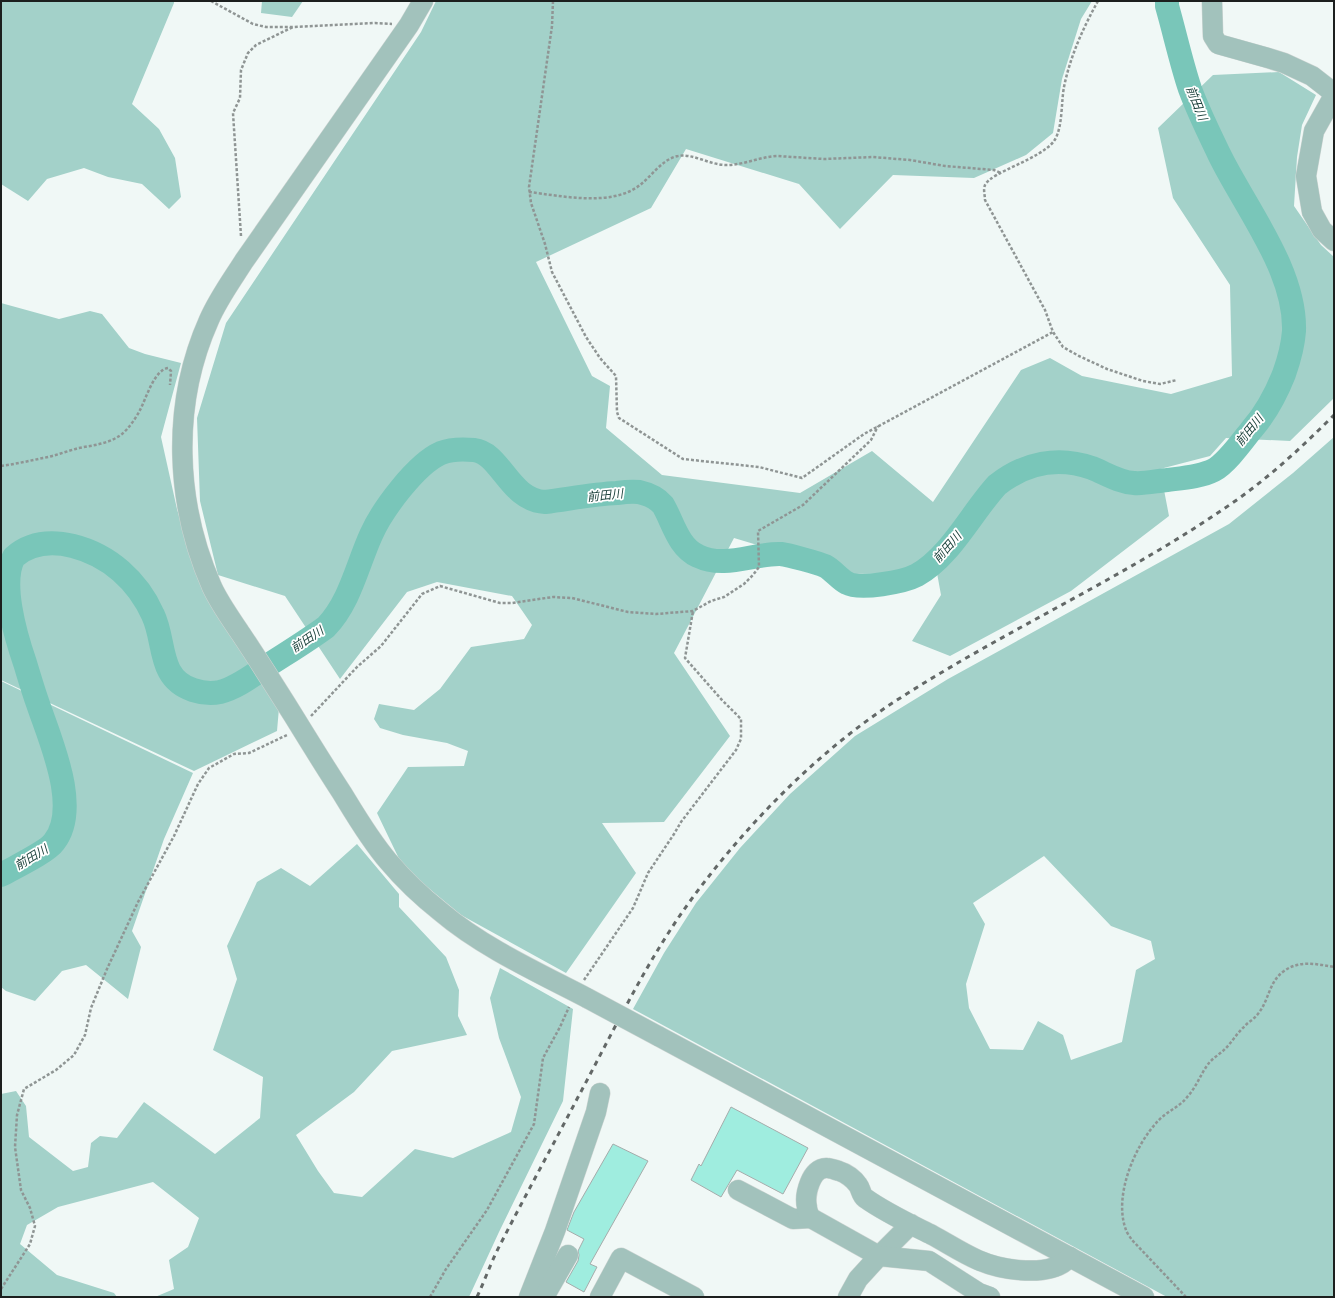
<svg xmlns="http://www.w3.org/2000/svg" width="1335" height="1298" viewBox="0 0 1335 1298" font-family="Cabin,'Noto Sans JP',sans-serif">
	<rect width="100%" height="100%" fill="#f0f8f6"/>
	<g fill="#a3d1c9" fill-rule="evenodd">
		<polygon points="1,1 174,1 174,3 132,104 159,129 175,158 181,197 169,209 142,184 108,177 84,168 47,179 28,201 1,184"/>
		<polygon points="262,1 303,1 292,17 261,13"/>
		<polygon points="436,1 1092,1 1081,19 1062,79 1053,133 1026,155 974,178 893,175 840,229 799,184 686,149 651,208 536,262 592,376 610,386 606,428 662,475 800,493 872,451 933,502 1021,370 1050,358 1082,376 1171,394 1232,376 1230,285 1173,198 1158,128 1213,75 1279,72 1316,95 1302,125 1297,157 1294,206 1321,245 1334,257 1334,398 1290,441 1226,438 1210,456 1160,469 1169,516 1071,591 950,656 912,641 941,595 937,573 854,574 734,538 674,653 730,736 664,822 602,823 636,873 566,973 461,915 403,867 377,813 408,767 464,766 468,751 447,743 403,735 380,728 374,719 379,704 414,710 440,689 471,647 524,639 532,625 512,596 437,582 407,592 340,679 285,596 218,575 200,501 197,418 226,323 421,32"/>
		<polygon points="1,303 59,319 90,311 102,314 129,348 145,354 181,363 161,437 177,509 196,570 231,637 279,708 277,731 194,771 1,680"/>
		<path d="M1334,437V1297H1167L633,1009L664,953L696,903L740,848L790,794L855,736L948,679L1229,524L1293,473ZM1044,856L1111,926L1151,941L1155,959L1136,970L1122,1042L1071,1060L1063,1035L1038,1021L1023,1050L990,1049L969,1008L966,984L985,924L973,903Z"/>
		<polygon points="1,681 193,773 164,839 132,931 141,947 128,999 86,965 62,971 35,1001 6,991 1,987"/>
		<polygon points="357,844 399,894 399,907 446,957 459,990 458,1016 467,1035 392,1051 354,1092 296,1135 318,1171 334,1193 362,1197 415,1149 453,1158 511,1132 521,1097 499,1038 490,998 500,968 573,1009 563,1101 499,1232 469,1297 155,1297 174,1289 169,1260 188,1247 199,1218 153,1182 58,1207 27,1225 20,1244 57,1275 114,1293 117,1297 1,1297 1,1094 16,1091 26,1106 29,1137 73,1171 88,1167 91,1143 100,1136 117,1138 144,1102 215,1154 260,1118 263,1077 213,1050 237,979 227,946 257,882 281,868 310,886"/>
	</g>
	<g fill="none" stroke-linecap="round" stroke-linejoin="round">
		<path stroke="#79c6b9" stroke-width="24" d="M1,875C13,868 47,852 54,842C81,808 50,740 38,704C33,690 29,676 25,663C15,634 0,582 14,557C31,542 52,541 73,546C109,555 138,581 153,615C166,642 157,678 193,690C202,693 210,694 220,692C237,688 253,675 267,666C287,653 307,641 326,627C350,602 357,566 371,535C382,510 416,464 441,453C451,449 464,449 474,450C501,453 509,500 545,502C569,499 593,494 617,493C624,492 631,491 639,492C648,494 657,498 663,505C673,522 678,547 698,556C725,569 754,553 781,554C788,555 819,563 825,566C833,570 839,579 847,583C860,590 904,582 917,575C950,557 972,512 997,485C1025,463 1058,456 1092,468C1105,473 1118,482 1134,483C1144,484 1156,481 1167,480C1183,478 1200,477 1214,470C1227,463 1243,440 1252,429C1266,413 1276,394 1284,374C1289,360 1293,345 1294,331C1296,270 1244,206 1219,154C1209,133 1198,111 1190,89C1181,62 1175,34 1167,6V1"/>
	</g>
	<g fill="#9feddf" stroke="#a5acab">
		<polygon points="731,1107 808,1148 783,1194 737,1170 721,1197 691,1180 699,1164 701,1166"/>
		<polygon points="613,1144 648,1161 590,1264 597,1267 584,1292 566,1282 578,1261 579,1255 578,1251 584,1239 567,1230 574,1212"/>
	</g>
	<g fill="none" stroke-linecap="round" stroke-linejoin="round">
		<g stroke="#ced5d3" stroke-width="21">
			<g id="minor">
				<path d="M423,1L409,25L244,261C232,280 218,299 209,320C171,405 175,503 212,587C220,604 231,619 241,634C259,661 276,688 293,715C309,741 325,767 342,793C356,816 370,840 388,861C404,880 422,897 441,912C482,947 539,973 587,998"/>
				<polyline points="1212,1 1213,36 1218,44 1268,58 1284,63 1312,76 1330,90 1333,96 1332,99 1314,131 1306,176 1312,212 1322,230 1334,241"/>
				<polyline points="658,1036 1144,1297"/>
				<polyline points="738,1190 793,1219 811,1218"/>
				<path d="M911,1224L879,1256L811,1218C809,1215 807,1211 807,1207C804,1195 811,1167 827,1168C830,1168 836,1170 839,1171C846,1173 854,1179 858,1185C861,1189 861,1195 865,1198C886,1213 910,1224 932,1235C947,1243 962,1253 978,1260C1001,1270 1051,1279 1070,1257"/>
				<polyline points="529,1297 555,1231 596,1112 600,1093"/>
				<polyline points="544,1297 568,1255"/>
				<polyline points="600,1297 621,1258 694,1297"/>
				<polyline points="848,1297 858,1279 879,1256 929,1261 979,1293 990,1297"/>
			</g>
		</g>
		<g stroke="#8f9594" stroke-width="2.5" stroke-dasharray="3 2" stroke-linecap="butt">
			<polyline points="211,1 253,24 266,27 293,27 375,23 392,24"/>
			<polyline points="553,1 552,26 529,187 531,203 545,244 552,272 586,337 600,358 616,376 617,412 619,418 683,459 759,467 802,478 864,434 1053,332"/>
			<path d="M1098,1C1083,28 1070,57 1064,87C1061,102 1063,128 1054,141C1041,159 991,172 985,185C983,190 985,195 985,200L1045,310L1053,332L1063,347L1079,356L1107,369L1143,381L1160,384L1177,380"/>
			<path d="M529,192C562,196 612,207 640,185C652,176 662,159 678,156C692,153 710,165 726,165C744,165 759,157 777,156L824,159L873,157L910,160L945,166L994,170L1001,173"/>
			<polyline points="241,236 233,113 240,98 241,70 248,53 256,45 293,27"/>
			<path d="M1,466C15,464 29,461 43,458C55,456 67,451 79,448C94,445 109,444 122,434C129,428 136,418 140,410C146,399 154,370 168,368L171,371L170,385"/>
			<polyline points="311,716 357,667 381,646 422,594 440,586 500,603 512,603 553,597 572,598 628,612 656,614 693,611 711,601 724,597 744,584 753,575 759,567 758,531 803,505 871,440 878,426"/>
			<polyline points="584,980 633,908 648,873 674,834 681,822 736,750 741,739 741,719 721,699 685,658 693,611"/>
			<polyline points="1,1289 30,1244 35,1226 30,1208 21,1190 15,1147 17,1115 24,1089 56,1070 74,1055 85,1035 91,1008 107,969 138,902 174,836 198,784 209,768 234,754 249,753 287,735"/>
			<polyline points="430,1297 446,1269 487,1210 534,1124 543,1058 560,1027 569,1007"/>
			<path d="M1186,1297L1132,1240C1130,1237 1127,1233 1126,1230C1113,1196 1135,1145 1158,1121C1167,1111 1180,1107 1188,1096C1197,1086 1201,1073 1209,1063C1213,1058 1220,1054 1225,1049C1232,1042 1237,1033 1245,1026C1248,1022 1253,1020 1256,1016C1269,1003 1268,982 1284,971C1299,960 1317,964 1334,967"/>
		</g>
		<use href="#minor" stroke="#a2c2bc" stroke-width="20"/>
		<path stroke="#636867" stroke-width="3" stroke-dasharray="5 5" stroke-linecap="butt" d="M477,1297C485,1280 491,1262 500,1245C525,1196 552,1147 577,1099C611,1036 642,970 683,911C738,833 814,754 894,702C1006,629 1129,576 1238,499C1273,474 1304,445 1334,415"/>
		<g stroke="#ced5d3" stroke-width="21" stroke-linecap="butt">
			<polyline id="minor-bridge" points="587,998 658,1036"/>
		</g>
		<use href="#minor-bridge" stroke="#a2c2bc" stroke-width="20"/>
	</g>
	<g text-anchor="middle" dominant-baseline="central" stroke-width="3.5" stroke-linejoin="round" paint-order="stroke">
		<g font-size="12" font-style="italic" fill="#1d423c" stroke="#fff">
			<text transform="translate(1197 103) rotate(68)">前田川</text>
			<text transform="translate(1249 430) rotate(-51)">前田川</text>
			<text transform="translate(605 495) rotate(-6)">前田川</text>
			<text transform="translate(947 547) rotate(-49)">前田川</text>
			<text transform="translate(307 639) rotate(-34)">前田川</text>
			<text transform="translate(31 857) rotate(-31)">前田川</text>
		</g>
	</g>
	<rect width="1335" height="1298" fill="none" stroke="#1c1f1e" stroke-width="4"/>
</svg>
